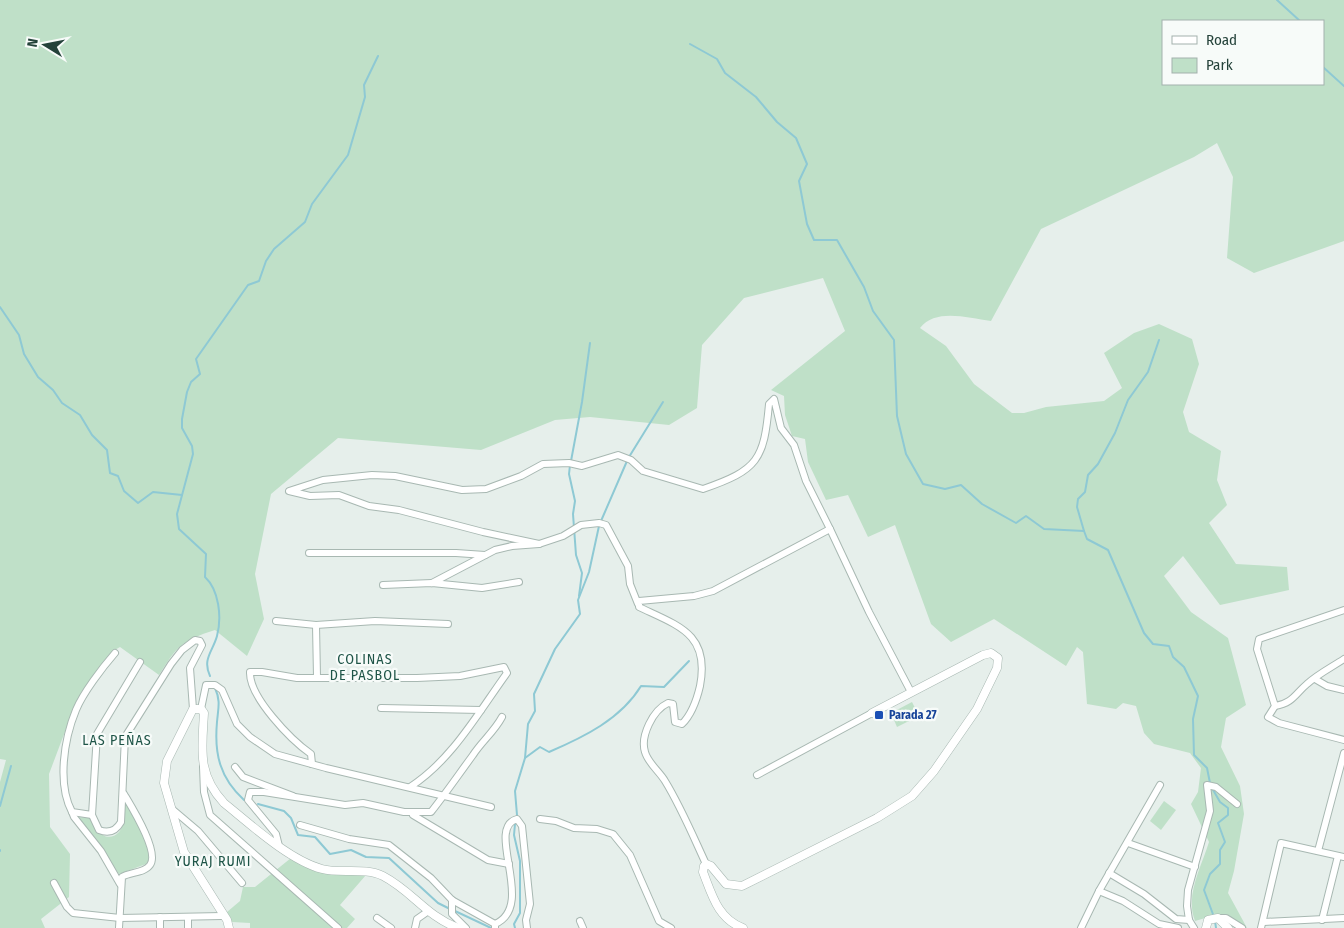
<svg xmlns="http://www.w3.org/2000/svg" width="1344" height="928" viewBox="0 0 1344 928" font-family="'Fira Sans Condensed',sans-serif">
	<rect width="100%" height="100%" fill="#e6efeb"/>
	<g fill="#bfe0c8" fill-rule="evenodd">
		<path d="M0,0H1344V241L1254,273L1227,258L1233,177L1217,143L1194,157L1041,229L991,321C967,318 936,308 920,328L946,346L974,384L1012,413H1024L1046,407L1104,401L1122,388L1104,353L1134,333L1159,324L1192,339L1199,364L1183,412L1189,432L1221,451L1217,480L1227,505L1209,523L1236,564L1287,567L1289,590L1220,605L1183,556L1164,576L1191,612L1228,638L1246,705L1226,718L1221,747L1240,786L1244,814L1234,871L1228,893L1247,928L1219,914L1195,921C1185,895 1201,868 1209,842L1191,804L1198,792L1201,768L1190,753L1154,744L1144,733L1136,706L1123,703L1116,709L1087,704L1083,652L1077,647L1066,666L994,619L951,642L931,624L895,525L868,537L848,495L826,500L808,462L805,439L792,436L785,415L784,396L771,390L845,331L823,278L744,298L702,345L697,408L669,425L590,417L555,420L481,450L338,438L271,494L255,574L264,619L247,656L215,630C181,641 178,645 159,675L120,647L113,651L91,680L72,713L49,774L50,827L70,854L69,897L41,919L45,928H0V782L6,760L0,759ZM1163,21H1323V84H1163Z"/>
		<polygon points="912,702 919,716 897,727 891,713"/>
		<path d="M125,801C136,818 150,839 149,859L146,864L119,874L77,817L90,818C93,829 107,845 119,832C126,824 125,811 125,801Z"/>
		<polygon points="1164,801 1176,810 1161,830 1150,821"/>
		<path d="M291,858C321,874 333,875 366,875L340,905L355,919L347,928H250V923L232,922L227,912L240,901L243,887H255Z"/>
	</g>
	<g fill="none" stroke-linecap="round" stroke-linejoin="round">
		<g stroke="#8ec9d4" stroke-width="2">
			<polyline points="1277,0 1300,21"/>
			<polyline points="690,44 717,59 725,73 756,97 777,122 796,138 807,164 799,181 807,224 814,240 837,240 864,287 873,311 894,340 897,416 906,454 923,484 945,489 961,485 982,504 1016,523 1026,516 1044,529 1084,531 1087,539 1108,550 1144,633 1153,644 1169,646 1173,657 1184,667 1198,696 1193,719 1194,755 1207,768 1210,783"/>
			<polyline points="1323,67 1344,86"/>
			<polyline points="0,307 19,335 24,354 38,377 53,390 62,403 80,415 92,435 107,450 110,473 118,476 124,491 138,503 153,492 182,495"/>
			<polyline points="629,457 663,402"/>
			<polyline points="571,461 582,402 590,343"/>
			<polyline points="570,465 569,474 575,501 573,514 576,555 582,573 579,596"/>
			<polyline points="601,521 627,461"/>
			<polyline points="1084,531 1077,507 1078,499 1085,492 1088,475 1098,464 1115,433 1128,400 1148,372 1159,340"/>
			<path d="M210,676C202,659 213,651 217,636C222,617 219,590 205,577L206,554L179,529L177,514L193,454L192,446L182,428V419L187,392L191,382L200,374L196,359L248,285L259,281L266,261L274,249L305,222L312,204L348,155L365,97L364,85L378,56"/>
			<path d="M215,688C221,701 218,709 217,722C214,754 220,778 244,800"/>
			<path d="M525,758L540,747L549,752C584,737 621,719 641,686L664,687L689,661"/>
			<polyline points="1212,788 1220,802 1228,808 1228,815 1218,823 1225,842 1220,850 1220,864 1210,874 1204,890 1214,917"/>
			<polyline points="258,804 284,811 291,818 298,835 315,837 330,854 351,850 366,857 389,858 438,903 450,909"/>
			<polyline points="0,806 11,766"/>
			<polyline points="517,815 515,791 525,758 528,724 535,711 534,694 555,649 580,614 578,600 589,572 599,526"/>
			<polyline points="515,824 514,835 520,861 520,913 514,924 515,928"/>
			<polyline points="0,850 0,851"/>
			<polyline points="455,911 491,928"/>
			<polyline points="1215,921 1216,928"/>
		</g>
		<g stroke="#a8b8b2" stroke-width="8">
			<g id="minor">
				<path d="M539,544L483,532L399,510L369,506L339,495L310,496L289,491L323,480L372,475L395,476L462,490L486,489L521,476L543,464L569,463L582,466L618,455L631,460L643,471L703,489C758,470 764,460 769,404L774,399L781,428L794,445L806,481L830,529L869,612L911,692"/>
				<polyline points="309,553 456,553 485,555"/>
				<polyline points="432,583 495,550 512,546 539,544 563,536 581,525 599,523 606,525 628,566 630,584 638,604"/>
				<polyline points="383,585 432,583 482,588 519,582"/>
				<polyline points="1344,610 1259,639 1257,649 1275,706 1268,717 1279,723 1344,740"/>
				<polyline points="276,621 316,625 375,621 448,624"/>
				<polyline points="316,625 317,677"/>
				<path d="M140,662L97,734L92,815L99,830C109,834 116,831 121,822L125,737L171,664L182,650L195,640L200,641L202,645L190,668L193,709"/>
				<polyline points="1315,679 1327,686 1344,690"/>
				<path d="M1275,706C1293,703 1295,694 1307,684C1318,674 1332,667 1344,659"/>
				<polyline points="381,708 481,710"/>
				<polyline points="201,709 206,685 215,685 222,690 237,724 250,737 275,754 326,768 491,807"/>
				<path d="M312,764L311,754C291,740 249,697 250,672H262L297,678H417L460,676L504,667L507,673C478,713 452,760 410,787"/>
				<polyline points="203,767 204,792 210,815 338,928"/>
				<polyline points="235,767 243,777 293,796"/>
				<polyline points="757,775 872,713"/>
				<polyline points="172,809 198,831 242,883"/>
				<polyline points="72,812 74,817 101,851 120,884"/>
				<path d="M92,815L72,812C57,784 64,739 76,710C83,693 102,668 115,653"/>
				<polyline points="413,815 488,860 509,864"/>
				<polyline points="540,819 556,821 574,828 597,829 613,834 630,855 659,921 671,928"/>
				<polyline points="300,825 349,839 389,845 431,878 452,900 495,924"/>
				<polyline points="1128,843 1195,867"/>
				<path d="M279,846L276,834L248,800L250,792H264L345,805L363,803L404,812H431C446,793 459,774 473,755C482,741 494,732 502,717"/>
				<polyline points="1318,851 1344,753"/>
				<path d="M706,864C693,836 681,807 665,781C659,771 648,763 645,752C640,736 653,710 668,703L673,704L675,722L682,724C692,714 697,699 700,686C710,634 679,626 639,607V601L694,596L713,591L830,529"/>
				<polyline points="1109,873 1144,894 1176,919 1189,920"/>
				<polyline points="54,883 67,907 73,913 120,918 222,916"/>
				<polyline points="1099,891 1123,901 1159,924 1178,928"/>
				<polyline points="452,900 452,914 466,928"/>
				<polyline points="377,918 391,928"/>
				<polyline points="1218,918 1226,918 1242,928"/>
				<polyline points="1322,920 1338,856"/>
				<polyline points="580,921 583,928"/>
				<polyline points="1264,922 1344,918"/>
				<path d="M119,928L122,877C129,872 145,873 150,865C160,852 131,806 124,794"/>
				<polyline points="160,928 160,917"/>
				<polyline points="188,928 188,917"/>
				<polyline points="415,928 417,919 427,912"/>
				<path d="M495,928V924C537,906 484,828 517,819L522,826L530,904L526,920L527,928"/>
				<polyline points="1081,928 1099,891 1160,785"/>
				<polyline points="1194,928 1189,920 1187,906 1188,890 1210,811 1207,785 1216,787 1237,804"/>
				<polyline points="1261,928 1281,843 1344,857"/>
			</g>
		</g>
		<g stroke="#a8b8b2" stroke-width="9">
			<g id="tertiary">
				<path d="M229,928L227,920L184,852L164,783L167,761L193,709H201L204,713C202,749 197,774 224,803C250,824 289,860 322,869C341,874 365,867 383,876C412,891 426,916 458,928"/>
				<path d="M743,928C718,919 712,895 703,872L704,866L706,864L711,866L726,884L742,886L877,818L912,796L934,771L977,709L997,668L998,658L991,653L983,655L872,713"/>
				<polyline points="1206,928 1208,920 1218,918 1228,928"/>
			</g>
		</g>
		<use href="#minor" stroke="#fff" stroke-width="6"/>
		<use href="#tertiary" stroke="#fff" stroke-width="8"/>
	</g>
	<rect fill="#1a4fb4" stroke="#f7fbf9" stroke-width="2" x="874" y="710" width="10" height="10" rx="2.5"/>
	<g text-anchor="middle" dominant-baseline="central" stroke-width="4.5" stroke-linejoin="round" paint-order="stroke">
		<g font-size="12" font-weight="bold" fill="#164399" stroke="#f7fbf9" text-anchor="start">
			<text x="889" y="715">Parada 27</text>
		</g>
		<g font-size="14" letter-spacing="1" fill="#1f5548" stroke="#f7fbf9">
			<text x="365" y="659">COLINAS<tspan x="365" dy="16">DE PASBOL</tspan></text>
			<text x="117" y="740">LAS PEÑAS</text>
			<text x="213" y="861">YURAJ RUMI</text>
		</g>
	</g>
	<rect x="1162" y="20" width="162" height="65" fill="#f7fbf9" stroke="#a3b1ad"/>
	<rect x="1172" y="36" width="25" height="8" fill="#ffffff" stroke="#a3b1ad"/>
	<text x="1206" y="45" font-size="15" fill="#24423a">Road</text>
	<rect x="1172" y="58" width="25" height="15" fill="#bfe0c8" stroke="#a3b1ad"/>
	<text x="1206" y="70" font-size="15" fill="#24423a">Park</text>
	<g transform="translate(45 45) rotate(280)" stroke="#f7fbf9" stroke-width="4" paint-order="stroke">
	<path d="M0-4L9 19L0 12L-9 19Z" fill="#24423a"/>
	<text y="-8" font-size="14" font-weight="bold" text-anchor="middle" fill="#24423a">N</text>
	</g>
</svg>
